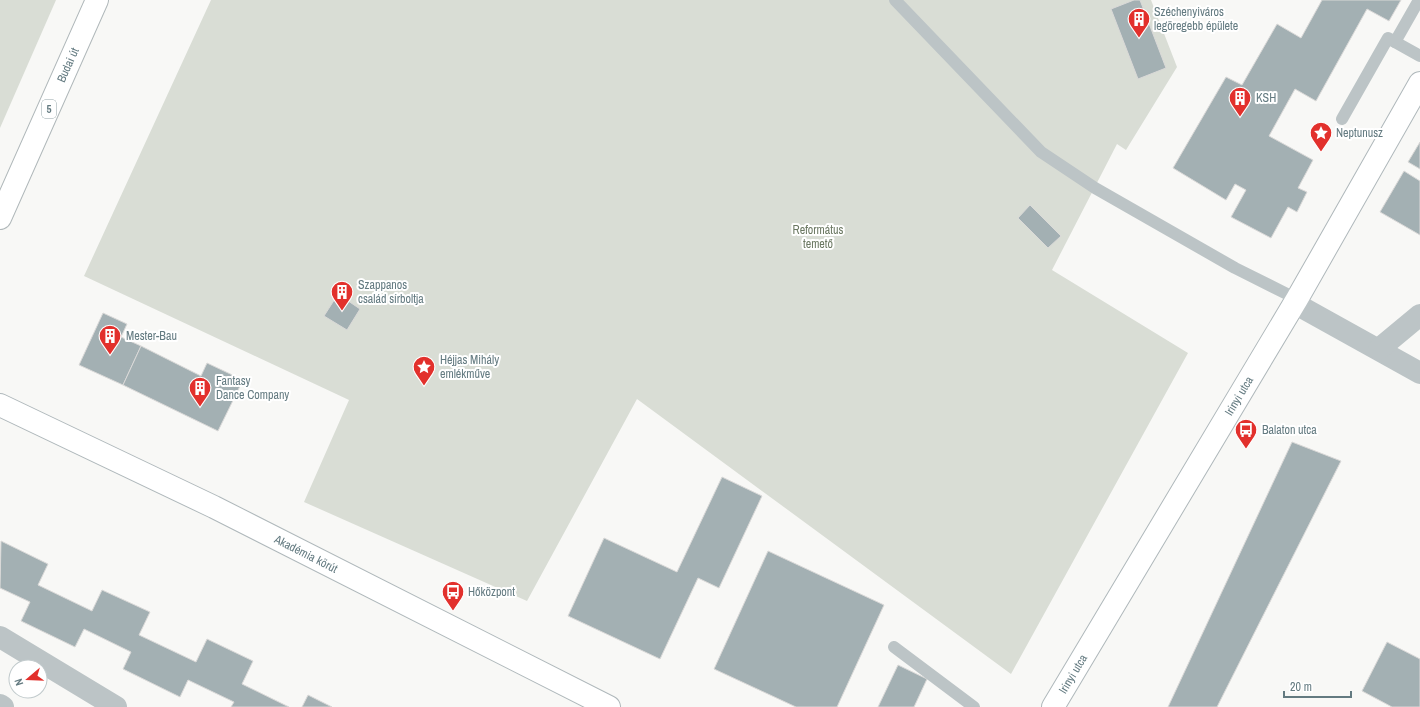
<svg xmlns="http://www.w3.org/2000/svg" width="1420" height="707" viewBox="0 0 1420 707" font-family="'Archivo Narrow',sans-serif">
	<rect width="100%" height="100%" fill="#f8f8f6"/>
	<g fill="#d9ddd5">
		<polygon points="0,0 56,0 0,128"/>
		<polygon points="211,0 1151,0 1177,67 1126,150 1117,144 1052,270 1188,353 1011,674 637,399 527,601 304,502 349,400 84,276"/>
	</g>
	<g fill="#a3b0b3" stroke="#dad9d8">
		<polygon points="1134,0 1140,0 1166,68 1138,79 1111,9"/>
		<polygon points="1322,0 1401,0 1389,21 1367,9 1316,101 1295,89 1269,136 1313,160 1298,188 1307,192 1297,212 1288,207 1271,238 1231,217 1246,190 1235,184 1226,200 1173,168 1226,77 1242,85 1277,24 1301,38"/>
		<polygon points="1420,142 1420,169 1408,162"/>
		<polygon points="1404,171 1420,181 1420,235 1380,212"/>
		<polygon points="1030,205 1061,236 1048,248 1018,218"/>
		<polygon points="338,294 360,309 347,330 324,316"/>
		<polygon points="103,313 127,324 121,337 141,346 123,385 79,365"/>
		<polygon points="141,346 201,376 207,363 243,380 218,431 123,385"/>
		<polygon points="1292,442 1341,461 1217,707 1168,707"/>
		<polygon points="722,477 762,496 719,588 698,578 660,659 568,616 604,538 677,572"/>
		<polygon points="1,541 48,564 38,585 92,611 102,590 150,612 139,635 196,662 207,639 253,661 242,684 289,707 231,707 234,702 188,680 180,697 123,669 131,652 84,629 75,647 21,621 30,602 0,588"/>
		<polygon points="768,551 884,605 837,707 796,707 714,669"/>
		<polygon points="1387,642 1420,659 1420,707 1392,707 1362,691"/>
		<polygon points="898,665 927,679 914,707 878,707"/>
		<polygon points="308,695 332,707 302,707"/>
	</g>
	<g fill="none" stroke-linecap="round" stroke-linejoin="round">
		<g stroke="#afb8bb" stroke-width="24">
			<g id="secondary">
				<polyline points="0,405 214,507 609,707"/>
				<polyline points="1053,707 1297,299 1420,83"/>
			</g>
		</g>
		<g stroke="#b0b8ba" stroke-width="24">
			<polyline id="primary" points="0,218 97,0"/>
		</g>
		<g stroke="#bcc4c6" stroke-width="12">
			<polyline points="895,0 1041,152 1095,188 1235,268 1297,299"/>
			<polyline points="1395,42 1420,56"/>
			<polyline points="1342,119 1388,38 1395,42 1419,0"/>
			<polyline points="894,647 974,707"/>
		</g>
		<g stroke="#bcc4c6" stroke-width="22">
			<polyline points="1294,303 1420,373"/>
			<polyline points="1379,349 1420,315"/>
			<polyline points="0,637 116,707"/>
			<polyline points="0,705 3,707"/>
		</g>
		<use href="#secondary" stroke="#fff" stroke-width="22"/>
		<use href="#primary" stroke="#fff" stroke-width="22"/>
	</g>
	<defs>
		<g id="building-pin" transform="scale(1.15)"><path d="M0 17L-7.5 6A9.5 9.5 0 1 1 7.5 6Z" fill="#e2302c" stroke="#fff"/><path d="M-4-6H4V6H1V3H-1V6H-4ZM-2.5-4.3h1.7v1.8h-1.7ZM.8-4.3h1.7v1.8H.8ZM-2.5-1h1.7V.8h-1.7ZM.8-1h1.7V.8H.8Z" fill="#fff"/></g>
		<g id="sight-pin" transform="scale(1.15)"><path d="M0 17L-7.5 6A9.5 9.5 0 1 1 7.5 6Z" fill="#e2302c" stroke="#fff"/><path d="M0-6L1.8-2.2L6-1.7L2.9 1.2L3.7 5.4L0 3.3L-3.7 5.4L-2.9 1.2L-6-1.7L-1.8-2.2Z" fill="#fff"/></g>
		<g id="bus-pin" transform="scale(1.15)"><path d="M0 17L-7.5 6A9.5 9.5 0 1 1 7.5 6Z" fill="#e2302c" stroke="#fff"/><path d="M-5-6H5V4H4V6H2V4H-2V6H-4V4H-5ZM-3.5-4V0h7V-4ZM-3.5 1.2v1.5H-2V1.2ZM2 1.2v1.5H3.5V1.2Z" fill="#fff"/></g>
	</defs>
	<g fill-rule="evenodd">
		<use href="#building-pin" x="1139" y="19"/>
		<use href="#building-pin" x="1240" y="98"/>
		<use href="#sight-pin" x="1321" y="133"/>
		<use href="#building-pin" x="342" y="292"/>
		<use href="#building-pin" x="110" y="336"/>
		<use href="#sight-pin" x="424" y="367"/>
		<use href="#building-pin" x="200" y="388"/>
		<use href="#bus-pin" x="1246" y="430"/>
		<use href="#bus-pin" x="453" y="592"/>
	</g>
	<g text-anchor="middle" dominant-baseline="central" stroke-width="4" stroke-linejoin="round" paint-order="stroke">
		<rect fill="#fff" stroke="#92a2a6" stroke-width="1" x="42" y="100" width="14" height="18" rx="3"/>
		<g font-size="11" font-weight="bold" fill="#637a80">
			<text x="49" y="109">5</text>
		</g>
		<g font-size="12" fill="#637a80" stroke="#fff" text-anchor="start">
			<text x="1154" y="12">Széchenyiváros<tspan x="1154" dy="14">legöregebb épülete</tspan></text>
			<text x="1256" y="98">KSH</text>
			<text x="1336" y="133">Neptunusz</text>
			<text x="358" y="285">Szappanos<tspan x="358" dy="14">család sírboltja</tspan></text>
			<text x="126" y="336">Mester-Bau</text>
			<text x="440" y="360">Héjjas Mihály<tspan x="440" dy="14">emlékműve</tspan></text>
			<text x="216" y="381">Fantasy<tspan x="216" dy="14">Dance Company</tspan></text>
			<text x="1262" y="430">Balaton utca</text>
			<text x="468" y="592">Hőközpont</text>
		</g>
		<g font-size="12" fill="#637a80" stroke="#fff">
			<text transform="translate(68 65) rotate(-66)">Budai út</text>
			<text transform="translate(1239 396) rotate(-59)">Irinyi utca</text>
			<text transform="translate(306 554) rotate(27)">Akadémia körút</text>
			<text transform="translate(1073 674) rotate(-59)">Irinyi utca</text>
		</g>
		<g font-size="12" fill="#6b7862" stroke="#fff">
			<text x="818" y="230">Református<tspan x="818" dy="14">temető</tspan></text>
		</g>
	</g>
	<g transform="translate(28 679) rotate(251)"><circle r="19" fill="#ffffff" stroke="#c1cacc"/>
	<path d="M0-3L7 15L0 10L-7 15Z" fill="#e2302c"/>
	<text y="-6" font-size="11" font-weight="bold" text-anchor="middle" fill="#637a80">N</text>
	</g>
	<path d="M1284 691v6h67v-6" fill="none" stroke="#637a80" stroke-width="2"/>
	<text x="1290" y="691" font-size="12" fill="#637a80" stroke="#ffffff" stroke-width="3" paint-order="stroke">20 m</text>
</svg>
